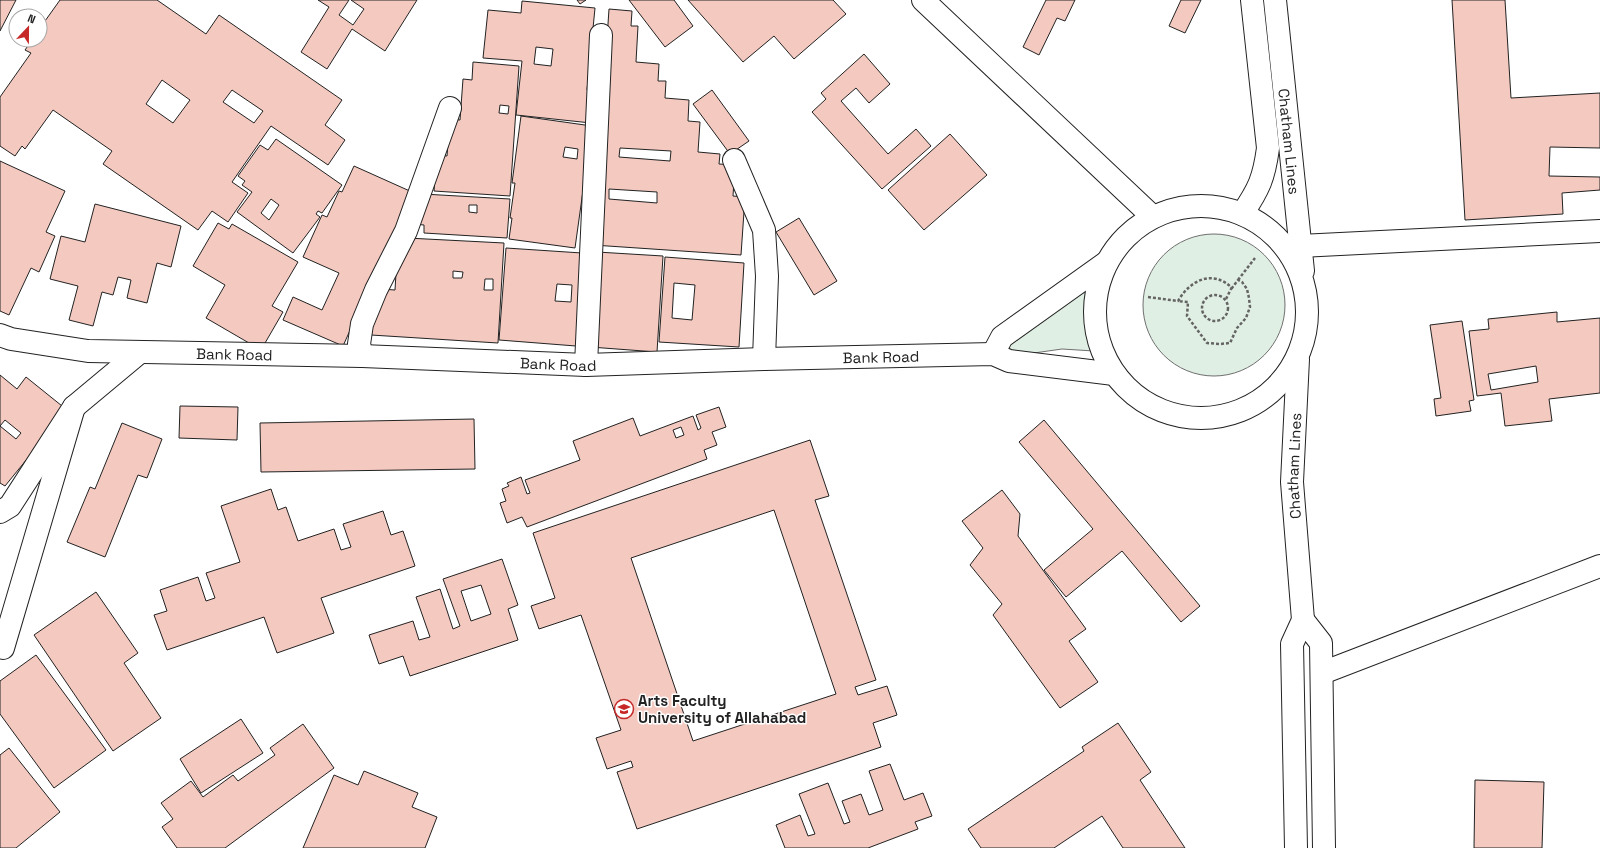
<svg xmlns="http://www.w3.org/2000/svg" width="1600" height="848" viewBox="0 0 1600 848" font-family="'Space Grotesk',sans-serif">
	<rect width="100%" height="100%" fill="#fff"/>
	<g fill="#e0efe3" stroke="#6f6f6f">
		<circle cx="1214" cy="305" r="71"/>
		<path d="M1089,289C1091,308 1091,326 1097,344L1094,351L1062,349L1013,356L1008,344Z"/>
	</g>
	<g fill="#f3c9c0" stroke="#222" fill-rule="evenodd">
		<polygon points="0,0 16,0 0,31"/>
		<path d="M60,0H157L206,34L219,15L342,100L325,125L345,140L328,165L271,126L232,182L248,193L228,222L212,211L198,230L103,164L112,151L53,110L25,149L22,146L15,156L0,146V97L31,53L25,50L32,40H40V28ZM162,80L190,100L173,123L146,104ZM232,90L263,111L254,123L223,102Z"/>
		<polygon points="318,0 349,0 339,15 353,25 364,9 351,0 417,0 385,51 352,29 327,69 301,52 329,7"/>
		<polygon points="577,0 586,0 580,4"/>
		<polygon points="629,0 674,0 693,26 665,47"/>
		<polygon points="688,0 833,0 846,14 794,59 774,36 743,62"/>
		<polygon points="1046,0 1075,0 1065,21 1057,18 1039,55 1023,47"/>
		<polygon points="1181,0 1201,0 1185,33 1169,26"/>
		<polygon points="1452,0 1505,0 1511,98 1600,93 1600,148 1550,147 1549,176 1600,177 1600,190 1562,193 1563,214 1465,220"/>
		<path d="M522,1L595,8L587,90H594L591,123L516,115L522,61L483,58L488,10L521,13ZM536,47L553,49L551,66L534,64Z"/>
		<path d="M609,9L632,11L631,26H638L636,62L659,64L658,81H666L665,98L689,100L688,121L700,122L698,152L720,154L719,164L735,165L733,196L745,197L741,255L593,245ZM620,148L671,151L670,161L619,157ZM609,189L657,192V203L609,199Z"/>
		<polygon points="864,54 890,84 869,103 856,88 841,101 888,154 916,129 931,146 882,189 812,112 826,99 821,93"/>
		<path d="M473,62L519,66L510,196L434,191L437,155L447,156L450,119L460,120L463,79L472,80ZM500,105L509,106L508,114L499,113Z"/>
		<polygon points="712,90 749,141 730,154 693,104"/>
		<path d="M521,116L592,126L575,248L509,239L512,218H510L515,183H512ZM565,147L578,149L577,159L563,157Z"/>
		<polygon points="950,134 987,175 924,230 888,190"/>
		<path d="M276,139L342,185L322,213L318,211L316,214L320,217L293,253L237,212L252,192L242,185L245,181L238,176L260,145L268,150ZM271,199L279,205L269,220L261,213Z"/>
		<polygon points="0,161 65,191 46,232 55,236 39,272 31,268 9,315 0,311"/>
		<polygon points="354,166 412,192 343,346 283,320 293,297 322,310 339,273 303,257 322,215 327,217 339,191 342,192"/>
		<path d="M423,194L510,199L507,238L424,233V225L414,224ZM469,205H477V213L469,212Z"/>
		<polygon points="95,204 181,226 171,267 157,263 147,303 127,298 131,280 118,277 113,295 102,292 93,326 69,320 78,286 50,279 61,236 85,242"/>
		<polygon points="799,218 837,281 814,295 776,232"/>
		<polygon points="218,223 229,229 232,224 298,262 272,306 283,312 261,350 206,318 225,285 193,266"/>
		<path d="M407,238L504,243L498,343L371,335L373,308L381,289L395,290L397,256H406ZM453,271L463,272L462,278H453ZM485,279H493V290H484Z"/>
		<path d="M506,248L582,253L576,346L499,340ZM557,284L572,285L571,302L555,301Z"/>
		<polygon points="597,252 663,256 657,352 590,347"/>
		<path d="M665,257L744,263L739,347L659,342ZM674,283L695,285L692,320L672,318Z"/>
		<path d="M1557,312V322L1600,318V393L1549,399L1552,421L1505,426L1501,393L1477,396L1469,331L1489,329L1488,319ZM1536,366L1538,382L1491,390L1488,374Z"/>
		<polygon points="1462,321 1474,400 1469,401 1471,411 1436,416 1434,399 1441,398 1430,325"/>
		<path d="M0,375L17,389L26,377L67,410L5,486L0,483ZM5,420L21,433L16,439L0,426Z"/>
		<polygon points="180,406 238,407 237,440 179,438"/>
		<path d="M719,407L726,427L712,432L717,445L704,450L707,459L527,527L522,517L507,523L500,503L506,501L502,489L509,486L507,483L521,477L527,494L530,493L525,480L580,460L573,441L633,418L640,436L693,416L698,430L701,428L696,415ZM681,427L684,435L676,438L673,430Z"/>
		<polygon points="474,419 475,469 261,472 260,423"/>
		<polygon points="1044,420 1200,606 1181,622 1122,551 1066,597 1044,570 1093,529 1019,442"/>
		<polygon points="122,423 162,439 147,478 138,475 105,557 67,542 90,487 95,489"/>
		<path d="M810,440L829,496L815,500L876,680L855,687L858,695L887,686L897,715L873,723L881,747L637,829L617,772L633,767L631,761L607,769L596,738L621,730L581,615L539,629L531,606L555,598L533,533ZM774,510L836,694L693,741L631,558Z"/>
		<polygon points="271,489 278,510 286,507 298,541 334,529 341,550 351,547 343,524 383,511 391,535 403,531 415,566 321,598 334,633 277,653 264,617 167,650 154,615 167,611 160,590 198,577 206,601 215,598 206,573 240,562 221,506"/>
		<polygon points="1002,490 1020,514 1018,536 1086,629 1069,641 1098,682 1060,708 993,615 1002,604 970,565 983,548 962,521"/>
		<path d="M502,559L518,605L508,609L518,640L410,676L403,656L379,664L369,635L413,621L419,640L430,637L416,597L440,589L453,629L460,626L443,579ZM481,585L491,614L471,621L461,591Z"/>
		<polygon points="96,592 138,653 124,663 161,718 113,751 34,635"/>
		<polygon points="36,655 106,750 54,788 0,714 0,681"/>
		<polygon points="241,719 263,753 201,793 180,759"/>
		<polygon points="1118,723 1151,772 1140,780 1185,848 1123,848 1102,816 1054,848 981,848 968,829 1084,751 1082,747"/>
		<polygon points="303,724 334,768 225,848 177,848 162,827 173,819 161,803 191,781 203,797 233,775 238,781 275,755 270,748"/>
		<polygon points="9,748 60,812 16,848 0,848 0,755"/>
		<polygon points="890,764 904,800 923,793 932,816 915,822 918,829 868,848 785,848 776,825 800,815 808,836 815,834 799,794 828,783 844,824 850,822 842,801 861,794 869,815 883,810 869,771"/>
		<polygon points="364,771 418,793 412,807 437,817 425,848 303,848 334,775 358,785"/>
		<polygon points="1475,780 1544,782 1542,848 1474,848"/>
	</g>
	<g fill="none" stroke-linecap="round" stroke-linejoin="round">
		<g stroke="#222" stroke-width="24">
			<g id="minor">
				<polyline points="923,0 1153,217"/>
				<polyline points="734,160 764,230 767,276 764,359"/>
				<polyline points="1300,246 1600,231"/>
				<path id="s1" d="M0,335L11,339L88,351L362,356L586,365L764,359L993,354L1009,361L1114,374"/>
				<polyline points="993,354 1002,337 1107,262"/>
				<polyline points="362,356 359,344 362,324 376,290 406,231 450,108"/>
				<polyline points="586,365 601,35"/>
				<polyline points="0,512 10,506 74,407 140,352"/>
				<polyline points="3,648 74,407"/>
				<polyline points="1322,673 1600,566"/>
			</g>
		</g>
		<g stroke="#222" stroke-width="24">
			<g id="highway">
				<path id="s2" d="M1275,0L1303,271"/>
				<circle cx="1201" cy="312" r="106"/>
				<path d="M1242,214C1259,189 1264,178 1268,148L1252,0"/>
				<polyline points="1303,620 1321,643 1324,848"/>
				<path id="s3" d="M1296,848L1292,644L1303,620L1292,482L1298,359"/>
			</g>
		</g>
		<g stroke="#646464" stroke-width="2.5" stroke-dasharray="3 2" stroke-linecap="butt">
			<polyline points="1238,280 1255,258"/>
			<circle cx="1215" cy="308" r="13"/>
			<path d="M1148,297L1178,301C1190,280 1213,269 1232,288L1238,280L1242,282L1247,289L1249,298L1250,307L1246,318L1237,328L1230,343L1220,344L1207,343L1187,316L1188,302L1178,301"/>
			<polyline points="1226,299 1232,287"/>
		</g>
		<use href="#minor" stroke="#fff" stroke-width="22"/>
		<use href="#highway" stroke="#fff" stroke-width="22"/>
	</g>
	<defs>
		<g id="university-ring" transform="scale(1)"><circle r="9.5" fill="#fff" stroke="#c62828" stroke-width="1.5"/><path d="M0-5L7-2L0 1L-7-2ZM-4 1L0 2.5L4 1V4Q0 6-4 4Z" fill="#c62828"/></g>
	</defs>
	<g fill-rule="evenodd">
		<use href="#university-ring" x="624" y="709"/>
	</g>
	<g text-anchor="middle" dominant-baseline="central" stroke-width="3" stroke-linejoin="round" paint-order="stroke">
		<g font-size="15" fill="#222" stroke="#fff">
			<text stroke="none"><textPath href="#s2" startOffset="142">Chatham Lines</textPath></text>
			<text stroke="none"><textPath href="#s1" startOffset="236">Bank Road</textPath></text>
			<text stroke="none"><textPath href="#s1" startOffset="883">Bank Road</textPath></text>
			<text stroke="none"><textPath href="#s1" startOffset="560">Bank Road</textPath></text>
			<text stroke="none"><textPath href="#s3" startOffset="385">Chatham Lines</textPath></text>
		</g>
		<g font-size="15" font-weight="bold" fill="#222" stroke="#fff" text-anchor="start">
			<text x="638" y="700">Arts Faculty<tspan x="638" dy="17">University of Allahabad</tspan></text>
		</g>
	</g>
	<g transform="translate(28 28) rotate(22)"><circle r="19" fill="#ffffff" stroke="#a7a7a7"/>
	<path d="M0-3L7 15L0 10L-7 15Z" fill="#c62828"/>
	<text y="-6" font-size="11" font-weight="bold" text-anchor="middle" fill="#222222">N</text>
	</g>
</svg>
